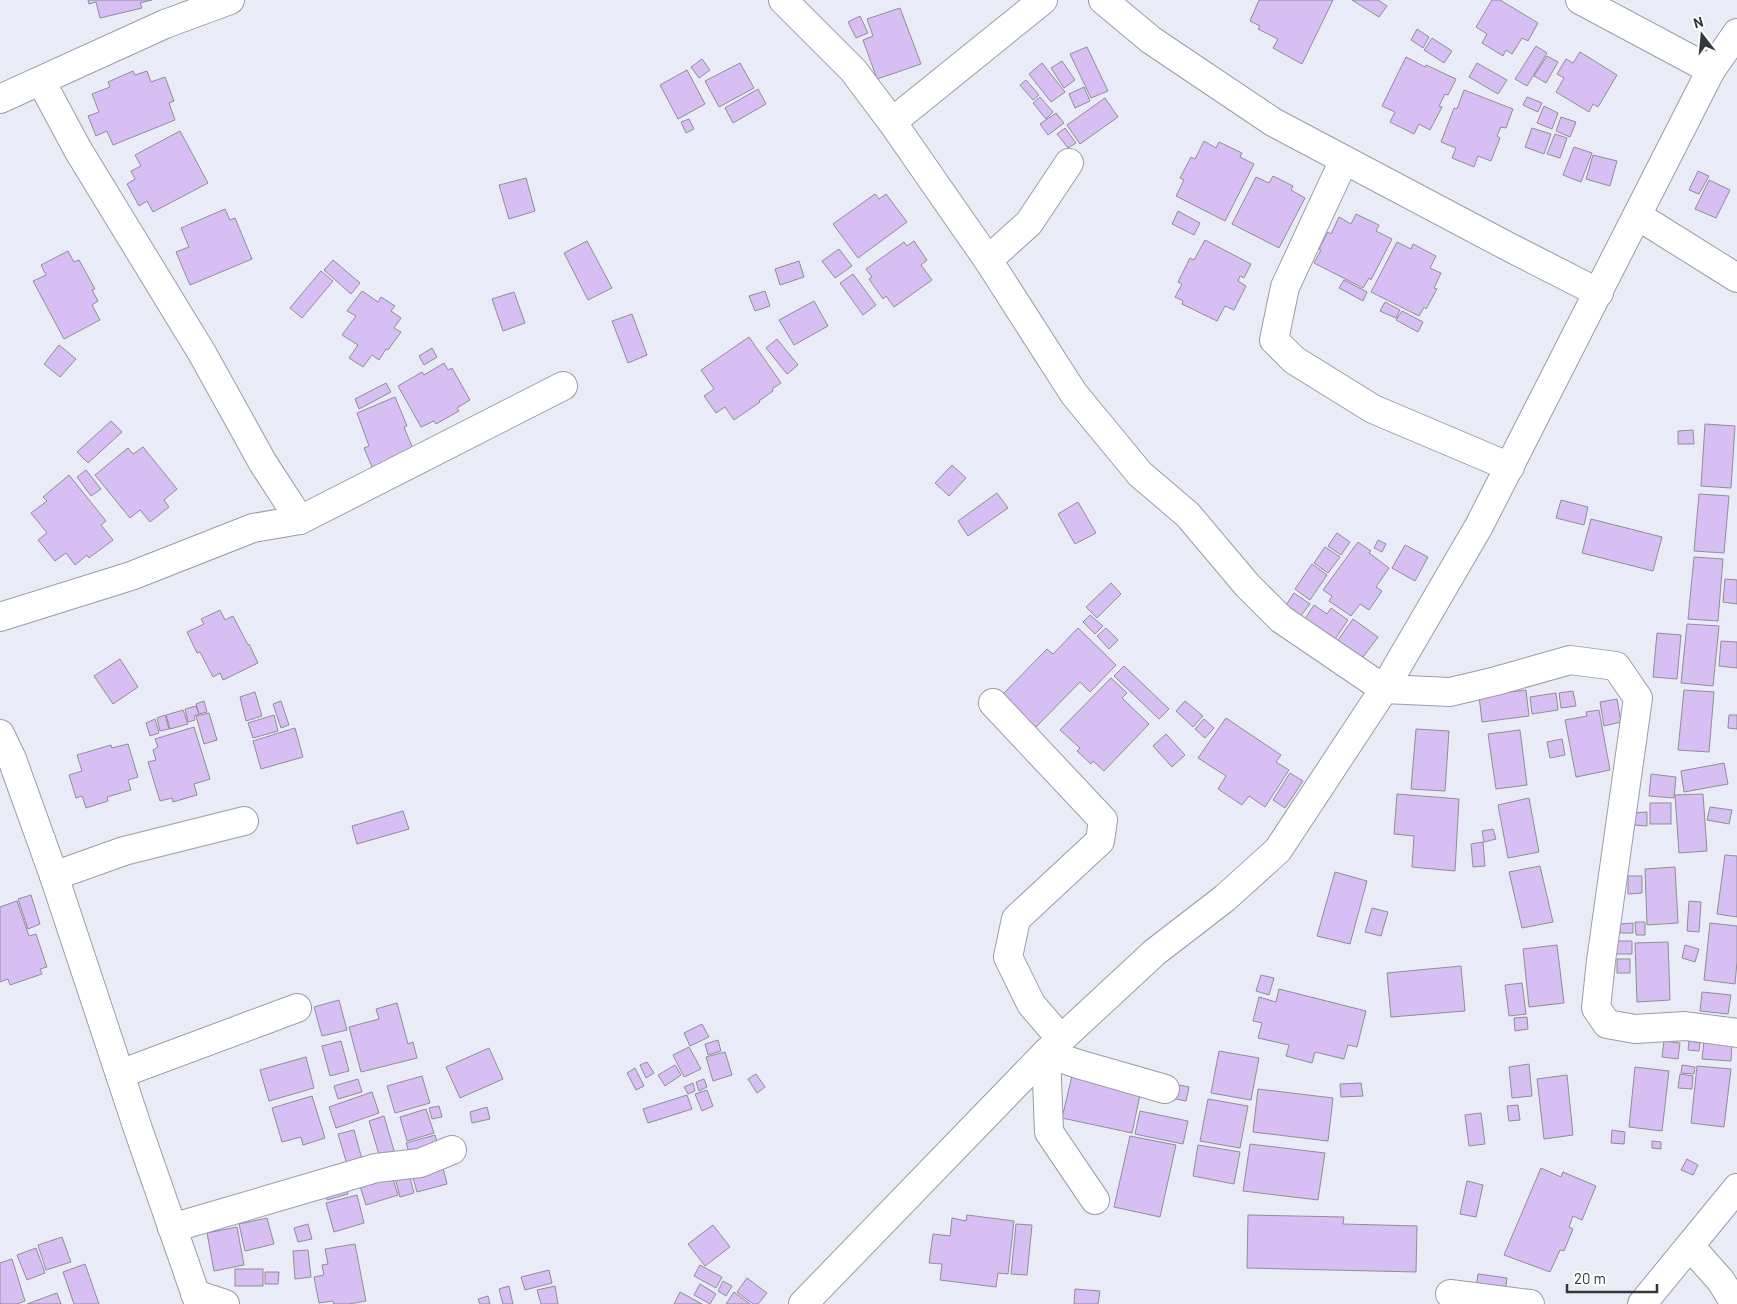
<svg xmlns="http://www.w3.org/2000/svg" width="1737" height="1304" viewBox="0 0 1737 1304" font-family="Barlow,sans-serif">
	<rect width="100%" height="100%" fill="#e9ecf6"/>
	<g fill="#d7bef3" stroke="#918d96">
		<polygon points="88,0 152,0 140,3 142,8 100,18 96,2 89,4"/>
		<polygon points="1259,0 1333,0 1302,64 1273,48 1278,39 1258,29 1260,26 1250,21"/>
		<polygon points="1352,0 1378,0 1387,6 1379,17"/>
		<polygon points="1492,0 1500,0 1538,23 1528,41 1522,38 1512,54 1506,50 1503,56 1482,43 1487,34 1476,27"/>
		<polygon points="900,8 921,64 877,79 863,40 873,36 867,19"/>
		<polygon points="860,16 868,33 856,38 848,22"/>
		<polygon points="1417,29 1429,37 1423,48 1411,40"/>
		<polygon points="1432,38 1452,51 1444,63 1424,50"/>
		<polygon points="1536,46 1547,53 1527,86 1515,79"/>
		<polygon points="1087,47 1108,91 1091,98 1070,54"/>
		<polygon points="1580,52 1617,75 1598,107 1593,104 1589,112 1556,92 1564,78 1557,74 1566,59 1573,63"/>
		<polygon points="1547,56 1558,62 1546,83 1534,76"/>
		<polygon points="1406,57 1425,67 1426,65 1456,79 1448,95 1445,94 1439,106 1442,107 1430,130 1419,124 1414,134 1390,122 1395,112 1382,106"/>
		<polygon points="702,59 710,70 699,78 691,67"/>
		<polygon points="1062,61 1075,80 1064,88 1051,68"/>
		<polygon points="740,63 754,88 719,107 705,81"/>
		<polygon points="1042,63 1065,92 1051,102 1029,74"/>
		<polygon points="1477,63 1507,80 1498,94 1469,77"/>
		<polygon points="687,70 705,104 678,119 660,85"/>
		<polygon points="133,71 135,75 147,71 151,82 165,77 174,101 169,103 175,120 113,145 107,131 96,136 88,116 99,112 92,94 110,87 108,82"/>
		<polygon points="1026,80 1039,95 1033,100 1020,85"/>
		<polygon points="1084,87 1090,101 1075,108 1069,94"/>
		<polygon points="758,89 766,104 733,123 725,108"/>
		<polygon points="1464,90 1513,109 1506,128 1501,127 1497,136 1500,138 1491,161 1478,156 1474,167 1452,158 1456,148 1441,142 1454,108 1457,109"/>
		<polygon points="1040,97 1053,112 1046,119 1033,103"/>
		<polygon points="1527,97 1542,103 1538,112 1523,105"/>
		<polygon points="1105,98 1118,117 1080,144 1067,125"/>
		<polygon points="1544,106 1558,113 1552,129 1537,123"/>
		<polygon points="1056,113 1064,123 1048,135 1040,124"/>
		<polygon points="1561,117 1576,122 1570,137 1556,131"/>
		<polygon points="689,119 694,129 686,133 681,122"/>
		<polygon points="1065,128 1076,143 1068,148 1057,134"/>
		<polygon points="1532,128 1551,134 1544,154 1525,147"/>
		<polygon points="180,131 208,183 153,212 147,201 139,206 127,184 135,179 131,171 141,166 135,155"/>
		<polygon points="1555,134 1567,138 1560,158 1547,154"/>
		<polygon points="1204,141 1216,148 1219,142 1242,153 1240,157 1254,164 1225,221 1176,196 1184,180 1180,178 1191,157 1195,159"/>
		<polygon points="1574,147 1592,153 1581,182 1563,175"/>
		<polygon points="1593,155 1617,161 1610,186 1586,179"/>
		<polygon points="1698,171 1709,176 1699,194 1689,190"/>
		<polygon points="1273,176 1293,186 1291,190 1305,198 1279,248 1232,224 1256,177 1269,183"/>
		<polygon points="526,178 535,211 509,219 499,185"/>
		<polygon points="1709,180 1730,190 1716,218 1695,209"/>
		<polygon points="875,194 879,199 886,194 907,222 858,258 833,224"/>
		<polygon points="225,209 230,220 235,218 252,259 190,285 176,252 189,247 181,228"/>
		<polygon points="1178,211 1200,223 1194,235 1172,224"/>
		<polygon points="1356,214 1379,225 1376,231 1392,239 1371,280 1369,278 1363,288 1314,263 1321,250 1319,249 1328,232 1331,234 1339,217 1351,224"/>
		<polygon points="1205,240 1251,264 1244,278 1240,276 1238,281 1246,286 1234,310 1225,306 1217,321 1182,304 1183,301 1175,297 1182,284 1178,282 1190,258 1194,260"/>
		<polygon points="587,241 612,288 588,300 564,253"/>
		<polygon points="914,241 927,260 921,265 932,280 894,307 886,296 883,299 869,279 872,277 866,269 904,242 907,246"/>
		<polygon points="1397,242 1411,249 1413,244 1436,256 1430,268 1441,273 1434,288 1437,289 1426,309 1424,307 1419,316 1371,292"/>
		<polygon points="839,249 852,266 835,278 822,261"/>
		<polygon points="68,251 74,262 79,260 95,289 92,290 98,301 92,305 100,320 64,339 33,281 46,275 41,265"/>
		<polygon points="333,260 360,283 351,294 324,270"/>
		<polygon points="799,261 804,277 780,285 775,269"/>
		<polygon points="321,271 333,281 302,318 290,308"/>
		<polygon points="853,274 876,305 863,315 840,283"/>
		<polygon points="1344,280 1367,292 1363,301 1339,288"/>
		<polygon points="362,291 378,302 381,297 395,306 391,311 401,318 394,328 401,332 388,350 386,349 379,360 372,355 363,367 349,358 358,345 342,335 356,316 347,311"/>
		<polygon points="765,291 770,306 755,311 749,296"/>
		<polygon points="514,292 525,323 503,331 492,299"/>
		<polygon points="814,301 828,326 794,345 779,320"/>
		<polygon points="1385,302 1400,310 1396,318 1380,311"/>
		<polygon points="1402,311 1423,322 1418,332 1396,320"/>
		<polygon points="632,314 647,355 628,363 612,321"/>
		<polygon points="749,337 781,383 772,389 773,391 759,401 760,402 734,420 725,407 716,413 704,396 714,389 701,370"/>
		<polygon points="777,339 798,365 787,374 766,348"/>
		<polygon points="59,345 76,359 60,377 44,364"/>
		<polygon points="432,348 437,357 424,365 419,356"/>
		<polygon points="444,363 448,370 452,368 470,400 457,408 459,411 436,424 434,421 421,427 398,386 422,372 424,375"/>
		<polygon points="386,383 391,392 359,409 355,399"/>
		<polygon points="395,397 407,426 404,427 413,449 372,467 364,448 369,446 357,413"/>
		<polygon points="111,421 122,432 88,463 77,452"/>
		<polygon points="1705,424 1735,426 1731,488 1701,486"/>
		<polygon points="1693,430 1694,444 1678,444 1678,431"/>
		<polygon points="143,447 177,489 164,500 169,507 150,522 140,510 130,518 95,475 128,448 133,454"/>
		<polygon points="952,465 966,478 949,496 935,483"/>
		<polygon points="86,470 101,489 91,496 77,477"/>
		<polygon points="69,475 106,521 101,525 113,540 89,558 87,555 75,565 66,553 55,561 38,540 47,533 31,513 47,501 43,497"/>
		<polygon points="997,493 1008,508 968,536 958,521"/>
		<polygon points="1699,494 1729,496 1724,553 1694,551"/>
		<polygon points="1561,500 1588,507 1584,525 1556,518"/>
		<polygon points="1078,502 1096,533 1075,544 1058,514"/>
		<polygon points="1591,519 1662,537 1653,571 1582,553"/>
		<polygon points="1337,533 1350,542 1341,555 1328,546"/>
		<polygon points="1378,540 1386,544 1382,552 1374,548"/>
		<polygon points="1358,542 1371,551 1369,553 1389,568 1376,587 1382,591 1369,610 1360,604 1351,616 1329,601 1332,596 1323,590"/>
		<polygon points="1405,545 1428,557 1415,581 1392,568"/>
		<polygon points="1325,547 1340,557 1328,573 1314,563"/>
		<polygon points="1694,557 1723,559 1718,621 1688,619"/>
		<polygon points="1312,564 1327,575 1310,600 1295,589"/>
		<polygon points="1725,579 1737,580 1737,604 1723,602"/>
		<polygon points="1111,583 1121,594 1097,618 1086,607"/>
		<polygon points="1294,593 1310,604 1299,618 1284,608"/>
		<polygon points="1314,605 1327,614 1331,608 1348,620 1333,642 1303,622"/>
		<polygon points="220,610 225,620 233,616 248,645 249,644 258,663 223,680 220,673 213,677 200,652 197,653 187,632 204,624 201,619"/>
		<polygon points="1090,615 1103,626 1095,634 1083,622"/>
		<polygon points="1353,619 1378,637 1360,661 1335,644"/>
		<polygon points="1687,624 1719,626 1713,686 1681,683"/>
		<polygon points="1078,628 1116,665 1090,692 1080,682 1035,728 1002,695 1047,649 1053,654"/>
		<polygon points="1106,628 1118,640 1109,649 1097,636"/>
		<polygon points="1657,633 1681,635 1677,679 1653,677"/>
		<polygon points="1721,641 1737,642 1737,668 1719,666"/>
		<polygon points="120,659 138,687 113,704 94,676"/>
		<polygon points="1124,666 1169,709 1159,719 1114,676"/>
		<polygon points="1111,678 1127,693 1122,698 1149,724 1104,771 1093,761 1091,764 1077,751 1080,748 1060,730"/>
		<polygon points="1526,690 1529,716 1482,722 1479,696"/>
		<polygon points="1684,690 1714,692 1709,752 1678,750"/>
		<polygon points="1573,691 1576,706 1561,708 1559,693"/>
		<polygon points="255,692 262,716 246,721 240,697"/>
		<polygon points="1556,693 1558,710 1532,714 1530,697"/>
		<polygon points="1617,699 1621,722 1604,726 1600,702"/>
		<polygon points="204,701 207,712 199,714 196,704"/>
		<polygon points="281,701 289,725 281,728 273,704"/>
		<polygon points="1185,701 1203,716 1193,727 1176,711"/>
		<polygon points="196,706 199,714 194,716 195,720 188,722 185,709"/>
		<polygon points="183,710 188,724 170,729 166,715"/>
		<polygon points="1599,710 1610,770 1576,777 1565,720 1587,716 1586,712"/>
		<polygon points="209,713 217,740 204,744 196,716"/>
		<polygon points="165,715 169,729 160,731 157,718"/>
		<polygon points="274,715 278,731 253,738 248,723"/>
		<polygon points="1729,715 1737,715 1737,729 1728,728"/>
		<polygon points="1226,718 1281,755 1276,762 1289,770 1265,807 1249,796 1242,805 1218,789 1226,776 1198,758"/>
		<polygon points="155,719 159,733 150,736 146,723"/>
		<polygon points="1204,719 1214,728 1205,738 1195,729"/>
		<polygon points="194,727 210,779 194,784 197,795 173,802 172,798 160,801 148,762 156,760 153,750 158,747 155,739"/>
		<polygon points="295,728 303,757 261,769 253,741"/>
		<polygon points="1416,729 1449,731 1445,791 1411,789"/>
		<polygon points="1520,730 1527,785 1496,789 1488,734"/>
		<polygon points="1166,734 1185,755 1172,767 1153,746"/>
		<polygon points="1562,739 1565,755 1550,758 1547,742"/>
		<polygon points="128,744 138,777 128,780 131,790 107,797 108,801 86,808 82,796 76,798 69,775 82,771 77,755 111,745 112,748"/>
		<polygon points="1724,763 1728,784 1684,792 1681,771"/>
		<polygon points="1290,773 1303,781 1285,808 1273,800"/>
		<polygon points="1651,774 1676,777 1674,798 1649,796"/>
		<polygon points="1397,794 1459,799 1455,871 1412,867 1414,836 1394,834"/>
		<polygon points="1703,794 1707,851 1679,853 1675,795"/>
		<polygon points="1529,798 1539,852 1508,858 1498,805"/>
		<rect x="1650" y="803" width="21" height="21"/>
		<polygon points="1710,807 1732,810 1729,824 1707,820"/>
		<polygon points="403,811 409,829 357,844 352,826"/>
		<polygon points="1647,812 1647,826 1633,825 1633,813"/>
		<polygon points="1493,829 1496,839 1484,842 1482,831"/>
		<polygon points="1483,842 1485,866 1473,867 1471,844"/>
		<polygon points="1725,855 1737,856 1737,917 1717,914"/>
		<polygon points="1540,866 1553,922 1522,928 1509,872"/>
		<polygon points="1675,867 1678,923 1647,925 1645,869"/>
		<polygon points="1335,872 1367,881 1350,944 1317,936"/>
		<polygon points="1628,876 1642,876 1642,893 1628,894"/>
		<polygon points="31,895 40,924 28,929 18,899"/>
		<polygon points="17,901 29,936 36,934 47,967 40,969 42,974 10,985 8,979 0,982 0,907"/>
		<polygon points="1689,901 1701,902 1699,932 1687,931"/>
		<polygon points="1372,908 1388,912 1381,936 1365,932"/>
		<polygon points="1635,922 1645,922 1645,935 1636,935"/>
		<polygon points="1633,923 1633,933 1620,933 1620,924"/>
		<polygon points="1710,923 1737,926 1737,962 1735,984 1704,980"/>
		<polygon points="1617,941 1632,941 1632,954 1616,954"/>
		<polygon points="1668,942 1670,1000 1637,1002 1635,943"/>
		<polygon points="1557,945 1564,1003 1529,1007 1523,949"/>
		<polygon points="1685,945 1699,949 1695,962 1682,958"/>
		<rect x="1617" y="959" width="13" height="14"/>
		<polygon points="1461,966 1465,1011 1391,1017 1387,973"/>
		<polygon points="1261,975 1274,978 1269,995 1256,991"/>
		<polygon points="1522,983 1526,1014 1509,1016 1505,985"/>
		<polygon points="1279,989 1366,1011 1357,1047 1348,1045 1344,1059 1315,1052 1312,1063 1286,1056 1289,1045 1258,1038 1262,1023 1253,1021 1259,997 1276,1002"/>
		<polygon points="1702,992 1731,995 1728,1014 1700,1011"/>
		<polygon points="339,1000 347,1030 322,1036 314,1007"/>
		<polygon points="397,1003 408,1044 413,1042 417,1058 361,1072 349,1027 379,1019 376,1009"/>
		<polygon points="1527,1017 1528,1029 1515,1031 1514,1018"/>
		<polygon points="702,1024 709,1037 690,1046 684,1033"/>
		<polygon points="718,1040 721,1051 708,1055 705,1044"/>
		<polygon points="1704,1040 1732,1042 1731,1061 1702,1059"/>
		<polygon points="341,1041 349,1071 330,1076 322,1046"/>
		<polygon points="1664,1041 1680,1043 1678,1059 1662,1057"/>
		<polygon points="1689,1041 1700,1043 1699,1051 1688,1050"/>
		<polygon points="689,1047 701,1069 684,1077 673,1055"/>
		<polygon points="489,1048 503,1079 460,1098 446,1067"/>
		<polygon points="1219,1051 1259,1058 1251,1100 1211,1093"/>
		<polygon points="725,1052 732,1075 713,1081 706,1057"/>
		<polygon points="306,1057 314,1088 269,1101 260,1070"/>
		<polygon points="647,1062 654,1073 646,1078 640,1065"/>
		<polygon points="1529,1064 1532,1096 1512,1098 1509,1067"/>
		<polygon points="675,1065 681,1075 665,1086 658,1075"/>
		<polygon points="1682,1065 1695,1067 1694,1074 1681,1073"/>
		<polygon points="1697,1066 1731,1069 1724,1127 1691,1123"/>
		<polygon points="1635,1067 1669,1071 1662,1131 1629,1127"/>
		<polygon points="635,1068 644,1086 636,1090 627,1073"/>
		<polygon points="756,1074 765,1087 757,1093 748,1079"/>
		<polygon points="1680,1074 1693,1076 1692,1089 1678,1088"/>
		<polygon points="1567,1075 1573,1135 1544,1139 1537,1079"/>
		<polygon points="422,1076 430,1103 395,1113 387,1086"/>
		<polygon points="1072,1076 1141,1090 1132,1133 1062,1118"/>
		<polygon points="358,1079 362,1092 338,1099 334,1086"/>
		<polygon points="704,1079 707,1087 699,1091 696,1082"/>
		<polygon points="693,1083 695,1091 688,1094 684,1087"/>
		<polygon points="1361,1083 1363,1096 1341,1097 1340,1084"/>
		<polygon points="1174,1084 1189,1087 1186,1101 1171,1098"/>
		<polygon points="1258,1089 1333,1098 1328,1141 1253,1132"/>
		<polygon points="707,1090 713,1106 702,1111 695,1094"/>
		<polygon points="372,1092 379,1113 336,1128 329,1107"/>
		<polygon points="687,1095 692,1109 648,1123 643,1109"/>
		<polygon points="312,1096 325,1138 303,1145 301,1137 282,1142 272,1108"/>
		<polygon points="1208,1099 1248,1106 1240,1148 1200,1141"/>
		<polygon points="1518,1105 1520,1120 1509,1121 1507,1106"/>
		<polygon points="439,1106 442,1117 432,1119 429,1108"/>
		<polygon points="487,1107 490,1119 472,1123 470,1112"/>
		<polygon points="426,1109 434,1133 407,1141 400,1117"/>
		<polygon points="1140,1111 1188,1121 1183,1144 1135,1134"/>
		<polygon points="1481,1113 1485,1144 1469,1146 1465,1115"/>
		<polygon points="384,1116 395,1154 380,1158 369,1121"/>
		<polygon points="354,1130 363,1163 348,1168 338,1134"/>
		<polygon points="1612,1130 1625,1132 1624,1144 1611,1143"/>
		<polygon points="435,1135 440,1153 411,1158 406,1143"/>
		<polygon points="1130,1136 1176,1145 1160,1217 1114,1207"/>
		<polygon points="1652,1141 1661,1142 1661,1149 1652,1148"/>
		<polygon points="1250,1144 1325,1153 1318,1200 1243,1191"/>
		<polygon points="1198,1145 1240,1152 1234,1184 1193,1176"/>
		<polygon points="1687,1159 1698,1165 1693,1175 1681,1170"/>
		<polygon points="441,1160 447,1184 417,1192 410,1168"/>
		<polygon points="407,1166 414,1193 400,1197 393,1170"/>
		<polygon points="1541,1168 1561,1177 1563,1172 1596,1186 1582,1220 1573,1216 1569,1227 1573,1229 1564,1251 1560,1250 1550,1272 1504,1255"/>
		<polygon points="390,1170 398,1195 366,1205 358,1180"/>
		<polygon points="345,1181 348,1194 327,1200 323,1187"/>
		<polygon points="1467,1181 1483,1185 1476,1217 1460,1214"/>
		<polygon points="357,1195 364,1223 334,1232 326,1203"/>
		<polygon points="967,1215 1014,1221 1008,1274 998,1273 996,1287 940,1280 942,1264 929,1263 933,1234 950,1236 952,1218 966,1221"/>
		<polygon points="1248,1215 1344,1217 1343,1224 1417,1226 1416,1272 1247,1268"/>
		<polygon points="267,1218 274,1244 245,1251 239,1224"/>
		<polygon points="308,1224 312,1239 298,1242 294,1228"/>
		<polygon points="1016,1224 1032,1225 1027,1275 1011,1274"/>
		<polygon points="713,1225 730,1247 705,1266 688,1244"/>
		<polygon points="237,1227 244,1265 214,1271 207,1233"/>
		<polygon points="62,1237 71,1262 46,1270 38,1245"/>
		<polygon points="355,1244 366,1301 349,1304 334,1304 333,1301 319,1303 314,1277 324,1275 322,1265 328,1264 325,1249"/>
		<polygon points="36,1248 45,1273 27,1280 17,1255"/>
		<polygon points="308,1250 311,1277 295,1279 293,1251"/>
		<polygon points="12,1259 25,1301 17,1304 0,1304 0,1263"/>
		<polygon points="85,1264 99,1304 74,1304 63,1272"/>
		<polygon points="700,1265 722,1277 716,1288 694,1276"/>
		<rect x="235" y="1269" width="28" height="17"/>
		<polygon points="549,1270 552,1283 525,1290 521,1277"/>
		<polygon points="265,1272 279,1272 278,1284 265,1284"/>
		<polygon points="1478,1274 1507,1278 1505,1292 1476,1288"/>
		<polygon points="747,1278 767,1293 758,1304 753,1304 737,1292"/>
		<polygon points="723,1281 732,1286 726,1296 718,1291"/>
		<polygon points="700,1284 716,1294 710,1304 694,1295"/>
		<polygon points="509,1286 513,1304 503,1304 499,1289"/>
		<polygon points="555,1286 558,1304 541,1304 537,1290"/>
		<polygon points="1075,1289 1100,1291 1098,1304 1074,1304"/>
		<polygon points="680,1292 702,1304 674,1304"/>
		<polygon points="734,1292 750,1304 726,1304"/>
		<polygon points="57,1293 61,1304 27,1304"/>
		<polygon points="488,1296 490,1304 480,1304 478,1299"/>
	</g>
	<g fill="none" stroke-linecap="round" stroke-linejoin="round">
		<g stroke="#9a9da6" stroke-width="30">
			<g id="minor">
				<polyline points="783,0 853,70 892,122 988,260 1074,394 1140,474 1188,515 1247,585 1281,619 1384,689 1450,692 1496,681 1570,660 1616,666 1638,698 1601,961 1596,1008 1607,1024 1635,1029 1685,1026 1737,1033"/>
				<polyline points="1103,0 1151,40 1273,122 1509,247 1599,293"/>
				<polyline points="1580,0 1711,70"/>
				<polyline points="41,81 78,150 202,353 263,463 300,520"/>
				<polyline points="0,99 165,24 230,0"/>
				<polyline points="892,122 1043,0"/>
				<polyline points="1344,160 1285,287 1274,340 1294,360 1373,409 1510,467"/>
				<polyline points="1638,216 1737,278"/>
				<polyline points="988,260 1029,223 1069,163"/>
				<polyline points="0,617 131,576 253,528 300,520 563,386"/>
				<polyline points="993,703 1103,820 1100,841 1016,919 1008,957 1031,1004 1061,1039"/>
				<polyline points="0,734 12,759 54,876 138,1129 199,1304"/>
				<polyline points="54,876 124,851 244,821"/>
				<polyline points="120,1074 297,1008"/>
				<polyline points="1095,1200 1049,1132 1046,1053 1078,1064 1165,1089"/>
				<polyline points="172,1228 376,1168 420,1163 452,1150"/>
				<polyline points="1690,1246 1721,1281 1735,1304"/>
				<polyline points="195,1294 225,1304"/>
				<polyline points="1450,1294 1530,1304"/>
				<polyline points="803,1304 1046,1053 1155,952 1225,898 1278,850 1384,689 1479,526 1711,70 1737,33"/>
				<polyline points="1642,1304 1737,1188"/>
			</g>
		</g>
		<use href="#minor" stroke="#fff" stroke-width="28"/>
	</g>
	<g transform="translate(1702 35) rotate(344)" stroke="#ffffff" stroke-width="4" paint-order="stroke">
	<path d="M0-4L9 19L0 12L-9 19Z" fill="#36373b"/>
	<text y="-8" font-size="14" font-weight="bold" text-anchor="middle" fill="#36373b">N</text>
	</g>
	<path d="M1567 1284v8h90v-8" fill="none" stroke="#36373b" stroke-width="2.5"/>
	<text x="1574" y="1284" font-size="15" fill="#36373b" stroke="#ffffff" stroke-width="4" paint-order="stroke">20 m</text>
</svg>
